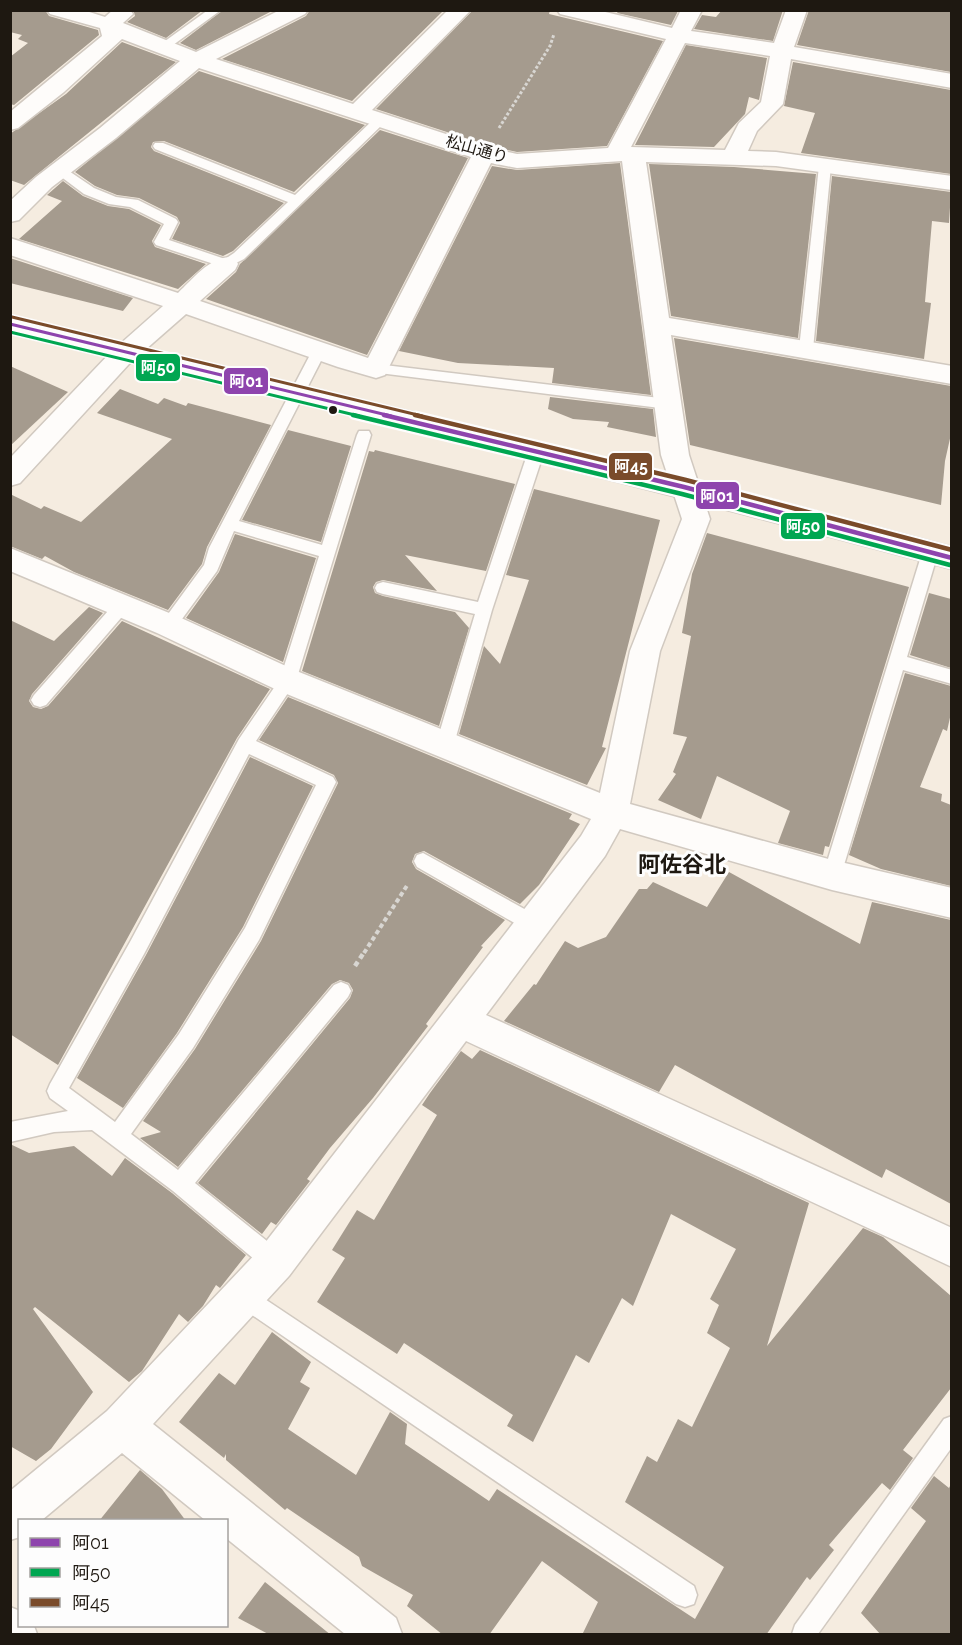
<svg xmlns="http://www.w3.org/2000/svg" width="962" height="1645" viewBox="0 0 962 1645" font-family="Raleway,'Noto Sans JP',sans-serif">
	<rect width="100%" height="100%" fill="#f5ece0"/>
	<g fill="#a59b8e">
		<polygon points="10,10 45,10 49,16 98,30 99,35 14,105 10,104 10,57 28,43 18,39 22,35 10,32"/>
		<polygon points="133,10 203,10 166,38 127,22 135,16"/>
		<polygon points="223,10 274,10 196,50 180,43"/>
		<polygon points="310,10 444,10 352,101 222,59 306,16"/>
		<polygon points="473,10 550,10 549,14 663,41 607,146 517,152 490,146 376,109"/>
		<polygon points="619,10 675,10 678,11 671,25 617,13"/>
		<polygon points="722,10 783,10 773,41 694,29 702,15 716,17"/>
		<polygon points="809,10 951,10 951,72 797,45"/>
		<polygon points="122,42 176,62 24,185 10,180 10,134 66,94"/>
		<polygon points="686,45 767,58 759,100 749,97 745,114 714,147 635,145"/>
		<polygon points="793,62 951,90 951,174 801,153 815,113 784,106"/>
		<polygon points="199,71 365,125 294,192 164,141 153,142 151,147 154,151 284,203 233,251 223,256 172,239 180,223 177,217 139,198 117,195 95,186 75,172"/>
		<polygon points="380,130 468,158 367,355 206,299 236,272 240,264"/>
		<polygon points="620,163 651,395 552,383 554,368 458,363 399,351 492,166 517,170"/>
		<polygon points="649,164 734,167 816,174 798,338 671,316"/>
		<polygon points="832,176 951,192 949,223 932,221 925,302 931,303 924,359 816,341"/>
		<polygon points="63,181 83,196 108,206 129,209 161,225 152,241 155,247 206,264 178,289 19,239 62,201 47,195"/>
		<polygon points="10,258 133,298 123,311 10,283"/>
		<polygon points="674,338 951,386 951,434 945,461 941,505 690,445"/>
		<polygon points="10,366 68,392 10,446"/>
		<polygon points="120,389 158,404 164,398 186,406 188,403 271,425 207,547 202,564 168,610 74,572 45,556 42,559 10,546 10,494 41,509 44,506 81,522 172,439 97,413"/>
		<polygon points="550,397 653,409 656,437 607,427 609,422 573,419 548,409"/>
		<polygon points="288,430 351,446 321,542 242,520"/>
		<polygon points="375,450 515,484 486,571 405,555 437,591 383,580 376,582 373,587 375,593 383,596 455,612 469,628 439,726 302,671 369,451 374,452"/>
		<polygon points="534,489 660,520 602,747 606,748 587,785 459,734 484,646 500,664 529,580 506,575"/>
		<polygon points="707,533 909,587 829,847 825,846 823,855 778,843 790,811 717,776 701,819 658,800 676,774 673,772 687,737 673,734 691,636 682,633 692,574"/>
		<polygon points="235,534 316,558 283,662 186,618 219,572"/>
		<polygon points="929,593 951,599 951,668 910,655"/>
		<polygon points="89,607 103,613 32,694 29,701 33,707 41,709 48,706 122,621 270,689 237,738 58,1065 10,1034 10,620 54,641"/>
		<polygon points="905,673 951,686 951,713 947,731 943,729 920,787 942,794 941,801 951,805 951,886 881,869 849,855"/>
		<polygon points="288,697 572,814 569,819 580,824 539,885 520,904 424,851 415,854 412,862 416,869 505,920 481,946 483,947 426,1024 428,1026 373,1098 330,1148 307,1179 310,1181 276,1225 271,1222 262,1234 198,1183 350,998 353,990 349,983 340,980 332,984 178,1167 140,1138 161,1132 143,1121 195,1049 261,941 338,783 334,775 259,740"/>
		<polygon points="250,757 313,786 243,927 177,1033 123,1108 77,1078 146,955"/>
		<polygon points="729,872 860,944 872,902 951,920 951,1204 886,1169 882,1178 675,1065 659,1092 504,1021 534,984 536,985 565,941 578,948 606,937 639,889 647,889 653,882 707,907"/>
		<polygon points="480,1050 809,1203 767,1346 863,1228 883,1237 951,1296 951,1388 903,1450 913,1458 890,1490 882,1483 829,1545 834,1550 810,1580 807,1577 766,1635 582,1635 598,1602 542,1561 489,1635 443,1635 407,1606 413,1595 362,1566 359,1557 287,1508 285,1510 226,1460 226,1454 224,1458 179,1422 219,1373 235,1385 272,1332 311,1362 300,1382 310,1388 288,1429 356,1475 390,1412 407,1424 405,1444 489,1501 497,1489 695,1619 724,1567 625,1502 647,1456 657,1462 678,1419 692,1427 730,1348 707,1333 719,1305 710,1299 736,1249 671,1214 633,1306 622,1298 589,1363 576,1355 533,1442 507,1426 513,1415 404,1343 397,1354 317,1302 345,1258 332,1250 357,1210 374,1220 437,1115 422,1105 430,1093 461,1051 472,1059"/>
		<polygon points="10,1144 29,1153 74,1146 112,1176 125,1158 172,1193 246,1255 220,1288 216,1285 203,1306 188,1322 179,1314 142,1371 129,1382 35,1307 33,1309 93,1392 51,1449 36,1461 10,1446"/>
		<polygon points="140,1470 162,1489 186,1521 99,1521"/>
		<polygon points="934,1476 949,1488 951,1484 951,1635 881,1635 861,1613 926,1521 911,1508"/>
		<polygon points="265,1582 331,1635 270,1635 238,1618"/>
	</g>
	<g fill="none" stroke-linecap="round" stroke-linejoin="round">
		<g stroke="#d1c9c0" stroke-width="3">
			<g id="service">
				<polygon points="208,10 221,10 169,48 161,48 161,44"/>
				<polygon points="380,116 386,120 384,123 244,259 226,268 156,245 154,242 164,224 130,207 109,204 84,194 52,170 58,166 63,167 94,188 116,197 138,200 176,219 178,222 169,240 225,259 234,253 288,202 155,149 153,146 155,143 163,143 295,195 376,117"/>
				<polygon points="825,162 831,166 813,349 806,354 799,349 819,166"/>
				<path d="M318,348L325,353L239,521L322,545L357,435L359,431H369L371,435L296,681L256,741L333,777L336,782L259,940L193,1048L131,1134L178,1170L334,985L341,982L348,985L351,991L348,997L195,1183L283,1254L286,1262L283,1270L275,1273L267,1270L173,1191L92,1130L54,1132L10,1142V1122L68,1111L50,1098L47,1091L50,1084L130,942L239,739L280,679L319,556L234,531L217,571L174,630L168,631L162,630L160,625L204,565L209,548L311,353ZM249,754L316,785L245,928L179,1034L115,1122L69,1088L144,954Z"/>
				<polygon points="376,364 668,399 675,404 668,409 371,372 369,369 371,366"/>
				<polygon points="536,447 541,448 544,452 492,610 454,744 451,749 445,751 439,749 436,744 475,614 383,594 377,592 375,588 377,584 383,582 478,602 528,452 531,448"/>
				<polygon points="930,547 936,549 938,553 907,657 952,670 952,684 903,670 841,875 839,881 832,883 825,881 823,875 922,553 924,549"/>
				<polygon points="121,601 127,603 129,607 127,611 46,705 40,707 34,705 31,700 34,695 115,603"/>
				<polygon points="423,853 539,917 541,923 539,929 532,931 525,929 417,867 414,861 417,855"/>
				<polygon points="244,1285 694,1586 697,1595 694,1604 685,1607 676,1604 236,1304 233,1296 236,1288"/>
				<polygon points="952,1416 952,1447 818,1634 792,1634 795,1625 944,1419"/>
				<polygon points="10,1607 20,1611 20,1626 34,1626 37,1634 10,1634"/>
			</g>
		</g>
		<g stroke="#d1c9c0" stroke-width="3">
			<path id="minor" d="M47,10H83L105,17L113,10H130L133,14L123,23L196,52L280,10H308L305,14L216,59L353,104L448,10H471L372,110L489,148L517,154L608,148L666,39L560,14L557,10H597L672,28L681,10H702L691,31L774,43L786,10H807L794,47L952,74V88L791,59L783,104L757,131L748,151L776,152L952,176V190L776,166L646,162L669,318L952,366V384L671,335L689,455L710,519L660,651L630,804L832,860L952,888V918L832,890L620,829L605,856L486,1015L952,1228V1267L466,1041L289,1276L153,1424L396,1618L402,1634H345L226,1538V1520H205L122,1453L42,1520H20V1537L10,1540V1491L107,1411L261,1248L581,836L591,819L277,690L157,633L10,571V548L179,617L299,672L600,793L630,651L682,519L661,455L622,161L517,168L491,163L385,375L376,378L338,367L186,314L129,364L20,483L10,486V458L111,352L163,306L10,255V238L178,293C193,279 213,253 235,258L238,264L235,270L200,301L368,358L471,157L199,68L116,138L52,187L19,220L10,222V201L36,177L100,128L180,61L122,39L64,92L18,128L10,130V112L102,36L100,28L50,14ZM685,43L770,56L761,102L739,123L725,150L631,147Z"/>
		</g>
		<g stroke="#d1c9c0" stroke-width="3">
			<path id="secondary" d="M10,316L684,477L952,547V569C639,485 325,408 10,333Z"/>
		</g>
		<polyline stroke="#d8d6d2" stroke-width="3" stroke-dasharray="3 2" stroke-linecap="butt" points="499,128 550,46 554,34"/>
		<polyline stroke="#d8d6d2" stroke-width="4" stroke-dasharray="4.5 3" stroke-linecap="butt" points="364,953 408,884"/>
		<polyline stroke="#d8d6d2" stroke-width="4.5" stroke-dasharray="5 4" stroke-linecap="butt" points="355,966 365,951"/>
		<use href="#service" fill="#fefcfa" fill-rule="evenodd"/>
		<use href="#minor" fill="#fefcfa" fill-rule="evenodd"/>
		<use href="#secondary" fill="#fefcfa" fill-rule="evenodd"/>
		<g stroke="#fdfdfd" stroke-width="6">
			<polyline id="bus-1-far1" points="10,324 391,416"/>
		</g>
		<g stroke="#fdfdfd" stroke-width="9">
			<polyline id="bus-1" points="384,415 684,487 952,558"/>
		</g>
		<g stroke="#fdfdfd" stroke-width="6">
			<polyline id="bus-2-far1" points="10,332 359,416"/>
		</g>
		<g stroke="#fdfdfd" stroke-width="9">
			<polyline id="bus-2" points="353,415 682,494 950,565"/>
		</g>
		<g stroke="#fdfdfd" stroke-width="6">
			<polyline id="bus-3-far1" points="12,317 422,416"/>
		</g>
		<g stroke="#fdfdfd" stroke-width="9">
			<polyline id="bus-3" points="415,415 686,480 952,550"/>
		</g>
		<use href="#bus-1-far1" stroke="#8e44ad" stroke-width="3"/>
		<use href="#bus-1" stroke="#8e44ad" stroke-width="4.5"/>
		<use href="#bus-2-far1" stroke="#00a651" stroke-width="3"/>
		<use href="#bus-2" stroke="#00a651" stroke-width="4.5"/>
		<use href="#bus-3-far1" stroke="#7a4b2a" stroke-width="3"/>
		<use href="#bus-3" stroke="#7a4b2a" stroke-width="4.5"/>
	</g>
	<circle fill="#1e1811" stroke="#fdfdfd" stroke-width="2" cx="333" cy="410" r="5"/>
	<g text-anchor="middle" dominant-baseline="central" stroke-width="6" stroke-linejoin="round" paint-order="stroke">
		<g font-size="16" fill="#1e1811" stroke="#fdfdfd">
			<text transform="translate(477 149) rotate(16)">松山通り</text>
		</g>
		<g font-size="22" font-weight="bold" fill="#1e1811" stroke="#fdfdfd">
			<text x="682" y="864">阿佐谷北</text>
		</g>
	</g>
	<g stroke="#fdfdfd" stroke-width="2">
		<rect x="135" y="353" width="46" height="29" rx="6" fill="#00a651"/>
		<rect x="223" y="367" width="46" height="28" rx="6" fill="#8e44ad"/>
		<rect x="608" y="452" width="45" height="29" rx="6" fill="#7a4b2a"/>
		<rect x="695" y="481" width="45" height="29" rx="6" fill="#8e44ad"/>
		<rect x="780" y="512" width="46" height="28" rx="6" fill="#00a651"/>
	</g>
	<g font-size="16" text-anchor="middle" font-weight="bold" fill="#fff">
		<text x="158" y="373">阿50</text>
		<text x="246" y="387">阿01</text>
		<text x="631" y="472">阿45</text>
		<text x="717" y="502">阿01</text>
		<text x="803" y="532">阿50</text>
	</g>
	<rect width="962" height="1645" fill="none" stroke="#1e1811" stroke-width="24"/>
	<rect x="18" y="1519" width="210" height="108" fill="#fdfdfd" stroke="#a4a19f" stroke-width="1.5"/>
	<rect x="30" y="1538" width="30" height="9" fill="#8e44ad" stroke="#a4a19f" stroke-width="1.5"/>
	<text x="72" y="1549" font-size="18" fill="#1e1811">阿01</text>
	<rect x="30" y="1568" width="30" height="9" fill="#00a651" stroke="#a4a19f" stroke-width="1.5"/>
	<text x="72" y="1579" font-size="18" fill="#1e1811">阿50</text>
	<rect x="30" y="1598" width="30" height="9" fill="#7a4b2a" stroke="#a4a19f" stroke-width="1.5"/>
	<text x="72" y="1609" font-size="18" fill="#1e1811">阿45</text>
</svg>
